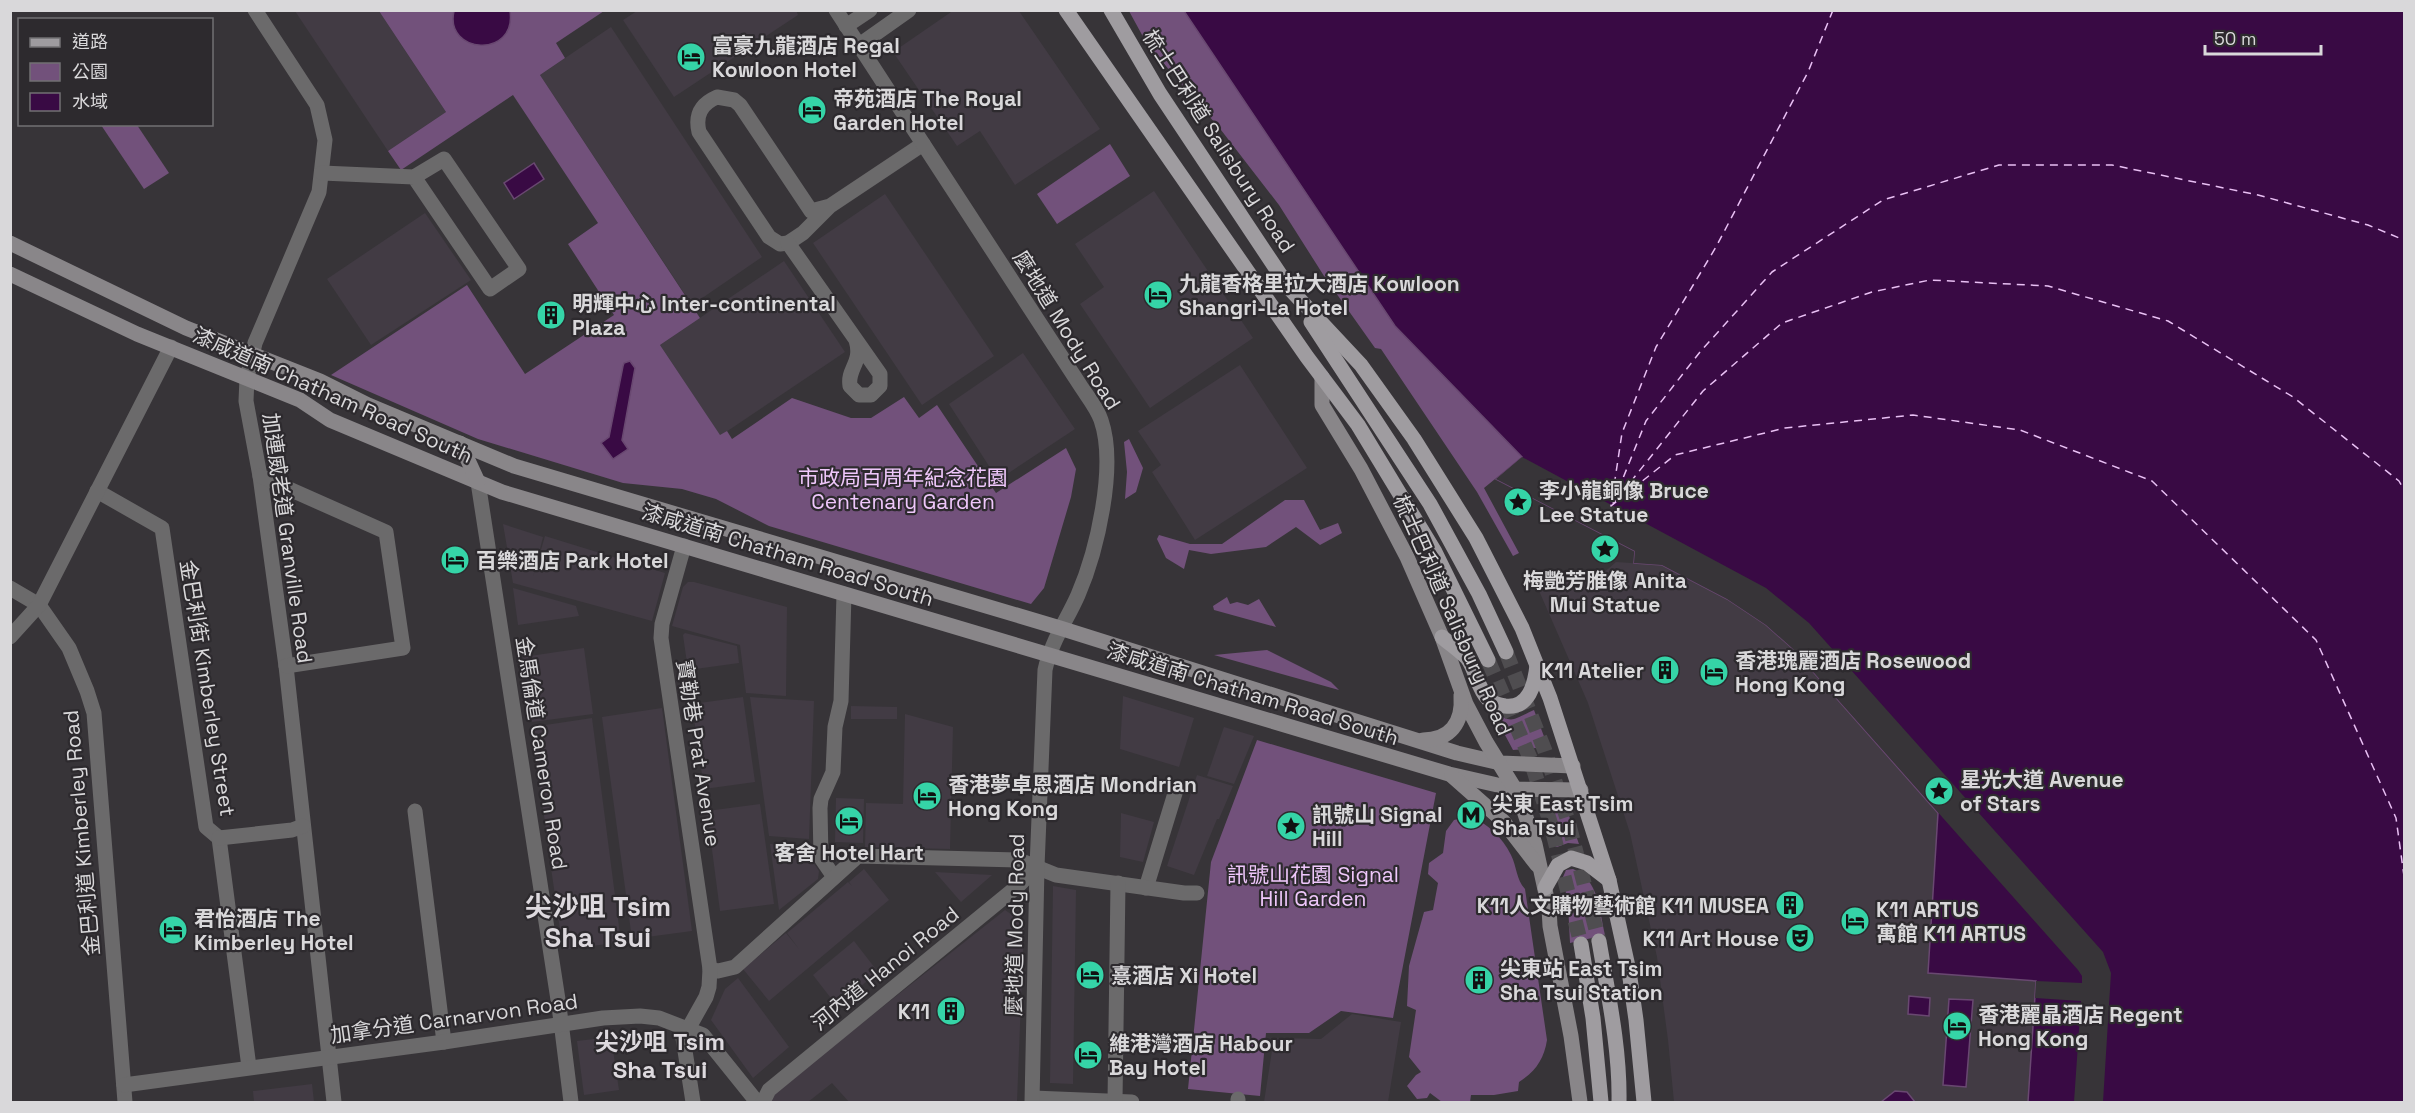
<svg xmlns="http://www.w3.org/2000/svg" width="2415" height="1113" viewBox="0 0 2415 1113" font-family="'Space Grotesk','Noto Sans TC',sans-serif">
	<rect width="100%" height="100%" fill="#373438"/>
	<g fill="#423b44">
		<polygon points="954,10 1019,11 1100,129 1015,185 980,131 957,146 893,52"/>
		<polygon points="295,11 379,11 446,112 388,151"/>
		<polygon points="637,11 796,10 798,15 674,97 623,20"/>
		<polygon points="611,27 762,257 692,305 540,75"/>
		<polygon points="1154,191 1253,338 1150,408 1080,304 1104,287 1075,244"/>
		<polygon points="885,194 994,356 922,405 813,243"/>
		<polygon points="425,213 471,280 371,345 327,279"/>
		<polygon points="784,261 845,352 720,436 660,345"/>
		<polygon points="1023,353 1075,429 998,480 949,404"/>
		<polygon points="1240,365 1307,468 1195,540 1152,472 1161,465 1138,431"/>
		<polygon points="503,524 543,537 533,577 545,536 665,573 652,621 513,583"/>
		<polygon points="1616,562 1662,565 1727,599 1766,625 1792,648 1938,813 1928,973 2036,981 2028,1102 1674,1102 1668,1040 1657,957 1630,833 1588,703 1533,577 1593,582"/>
		<polygon points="688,582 694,582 787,607 786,696 746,693 740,645 672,626 683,587"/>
		<polygon points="513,588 576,606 579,616 518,625"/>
		<polygon points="685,633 737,646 739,663 688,670 683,635"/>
		<polygon points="584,648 593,714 532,722 523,657"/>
		<polygon points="1123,696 1194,718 1179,767 1120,749"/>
		<polygon points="743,697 755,782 704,789 692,704"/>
		<polygon points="750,697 814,701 809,839 769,836"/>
		<polygon points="851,706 897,707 897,719 851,719"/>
		<polygon points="662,708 692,931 632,939 602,717"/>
		<polygon points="905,714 953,727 950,849 865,847 866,803 903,804"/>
		<polygon points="592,718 621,942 563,950 551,868 556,866 551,867 532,727"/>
		<polygon points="1224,727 1254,736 1234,784 1207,776"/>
		<polygon points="1197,775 1233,786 1219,819 1217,819 1194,875 1167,866"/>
		<polygon points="836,798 864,799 863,843 835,842"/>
		<polygon points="760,804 774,904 720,911 707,811"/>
		<polygon points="1121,813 1154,822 1143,862 1120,857"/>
		<polygon points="770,844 808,847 808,855 819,871 818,879 779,910"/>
		<polygon points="864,869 889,900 769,1001 743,969 786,933 799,949 787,933 848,882 852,886 849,882"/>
		<polygon points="935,872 992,875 961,902"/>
		<polygon points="1053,886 1076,890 1073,1084 1050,1083"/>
		<polygon points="1005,910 1024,923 1017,1102 849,1102 832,1083 808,1102 768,1102 766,1099"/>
		<polygon points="854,941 878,972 837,1006 813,975"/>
		<polygon points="738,978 789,1047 753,1078 711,1020 725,989"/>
		<polygon points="1352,1014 1401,1022 1388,1102 1264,1102 1274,1038 1321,1039"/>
		<polygon points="611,1037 619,1090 584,1095 577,1041"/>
		<polygon points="312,1084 314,1102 254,1102 253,1091"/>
	</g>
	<g fill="#72517b">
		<polygon points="379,11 604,11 556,43 565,58 540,75 700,318 660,345 720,435 727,431 732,439 792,398 851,418 871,418 904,397 919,418 937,405 996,493 1066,448 1076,469 1071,497 1044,588 1031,604 769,526 716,499 682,489 623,483 478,439 331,375 467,285 525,374 614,315 568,244 598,223 513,95 401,170 388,151 446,112"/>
		<polygon points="1129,11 1184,11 1395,326 1522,457 1484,488 1519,553 1513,556 1477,492 1381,349 1375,348 1324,276 1279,205 1221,130 1147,44"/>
		<polygon points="101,125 137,125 169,173 144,189"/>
		<polygon points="1110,144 1130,176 1057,224 1037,194"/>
		<polygon points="1129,439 1143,468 1136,492 1125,499 1127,472 1124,442"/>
		<polygon points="1285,500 1304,500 1320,530 1338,523 1342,533 1320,545 1296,527 1266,547 1211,554 1189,550 1184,569 1166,558 1157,539 1159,535 1190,544 1222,544"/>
		<polygon points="1227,597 1230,604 1237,602 1248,605 1259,599 1276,627 1214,610 1213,606"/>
		<polygon points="1267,650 1331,682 1339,690 1214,655"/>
		<path d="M1490,707C1512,725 1510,721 1534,710L1548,747L1513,750Z"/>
		<polygon points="1257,740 1436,793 1393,1018 1341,1011 1309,1033 1266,1033 1260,1096 1188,1089 1211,862"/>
		<path d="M1556,809L1567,810L1579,844L1568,843L1557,847L1552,845C1549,833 1545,818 1556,809Z"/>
		<path d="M1470,816C1487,823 1503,838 1511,855C1517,867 1516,879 1525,889L1547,1040C1544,1059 1536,1071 1519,1082L1518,1091L1494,1095H1471L1470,1102H1442L1430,1093L1427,1098L1417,1099L1407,1086L1416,1075L1421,1072L1409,1057L1416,1010L1407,1006L1409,966L1424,912L1433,910L1438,883L1428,874L1429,863L1443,853L1446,831L1454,820Z"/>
		<path d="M1573,869C1599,879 1599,911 1605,935L1570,943L1568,904L1563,877L1566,870Z"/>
	</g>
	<g fill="#390a44" stroke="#694871" stroke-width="1.5">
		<path d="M454,11H510C517,59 444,54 454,11Z"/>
		<polygon points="1184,11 2404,11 2404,1102 2028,1102 2036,981 1928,973 1938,813 1792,648 1766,625 1727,599 1662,565 1634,563 1635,551 1496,479 1522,457 1395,326"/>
		<polygon points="534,163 544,179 514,199 504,183"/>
		<polygon points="630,361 635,368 622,440 628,449 613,459 601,443 609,437 623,366 624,363"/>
		<polygon points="1909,996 1930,998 1929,1016 1908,1014"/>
		<polygon points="1949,999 1973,1000 1966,1087 1943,1085"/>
		<polygon points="1895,1091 1907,1092 1915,1102 1881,1102"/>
	</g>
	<polygon fill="#373438" points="1522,457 1766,588 1809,623 2103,952 2111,973 2103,1102 2074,1102 2081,1001 2035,998 2036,981 2082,983 2082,976 2078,970 1792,648 1766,625 1727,599 1662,565 1634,563 1635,551 1496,479"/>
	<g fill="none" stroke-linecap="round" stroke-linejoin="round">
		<g stroke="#e9c0f4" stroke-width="1.5" stroke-dasharray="8 6" stroke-linecap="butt">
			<polyline points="1833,10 1808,72 1716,247 1656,347 1622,433 1611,506 1675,455 1785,428 1913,415 2020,430 2152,481 2316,640 2396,818 2404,876"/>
			<polyline points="1613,503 1646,421 1700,352 1772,272 1883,200 1999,165 2112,165 2258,195 2368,225 2404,240"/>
			<polyline points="1613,504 1703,391 1782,323 1872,292 1930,280 2048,286 2168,321 2293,397 2399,481 2404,490"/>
		</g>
		<g stroke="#4f4d50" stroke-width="15" stroke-dasharray="15 8" stroke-linecap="butt">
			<polyline points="1506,652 1545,751 1568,821 1599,941"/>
			<polyline points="1488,660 1530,758 1551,825 1581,944"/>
		</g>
		<g stroke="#6b6a6b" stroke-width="15">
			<polyline points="255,10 317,105 325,140 319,192 255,343 247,378 246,401 260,476 286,666 334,1102"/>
			<polyline points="322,173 414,177 444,159 519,269 490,289 414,177"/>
			<path d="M830,206L811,211L740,105L734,100L717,97C701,104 695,115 699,132L769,237L780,244L788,243L803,233L830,206L923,144"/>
			<path d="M788,243L880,374V386L871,395H859L850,386C847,368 863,363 856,340"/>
			<polyline points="260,476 386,532 403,648 286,666"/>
			<polyline points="478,482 559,1006 571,1102"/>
			<polyline points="97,491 162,528 206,827 219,838 249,1067"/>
			<polyline points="10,588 39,605 69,648 87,691 94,713 125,1102"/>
			<polyline points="10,637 39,605 171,347"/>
			<polyline points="415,811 444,1042"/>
			<polyline points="219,838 292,830 303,826"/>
			<polyline points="834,877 821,858 820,808 821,799 833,772 835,727 841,701 844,594"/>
			<polyline points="1146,888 1176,790"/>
			<polyline points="710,969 718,971 735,967 858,856 1019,860 1056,875 1184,893 1197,893"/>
			<polyline points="124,1085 444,1042 603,1018 640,1016 659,1018 703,1035 757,1102"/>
			<polyline points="1033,1098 1132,1102"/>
			<polyline points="1115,1101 1118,883"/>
			<polyline points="763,1102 769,1090 1019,885 1037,867"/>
			<polyline points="1238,1102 1238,1099"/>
		</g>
		<g stroke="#6b6a6b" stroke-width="15">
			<path d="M836,10L1080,385C1087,396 1097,408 1101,420C1117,466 1097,551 1078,595C1067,620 1051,642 1045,670L1037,867L1032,1102"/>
			<polyline points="846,26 870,10"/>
			<polyline points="858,46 909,10"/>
			<polyline points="684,546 662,624 661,638 710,969 709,987 706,997 683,1038 693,1102"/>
		</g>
		<g stroke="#898689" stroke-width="15">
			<polyline points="10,243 186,328 320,381 368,405 514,466 1060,628 1457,753 1500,763 1573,766"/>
			<polyline points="10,274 137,334 300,400 330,420 502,492 1449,774 1515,789 1581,790"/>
			<polyline points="1322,377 1322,405 1361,469 1407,557 1442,637 1466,704 1486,742 1515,789 1524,811 1535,844 1549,908 1550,926 1571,1036 1580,1102"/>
			<polyline points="460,443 478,482"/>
			<path d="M1423,740C1450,740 1463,723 1461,696"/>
			<polyline points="1452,776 1503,821 1537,865"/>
		</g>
		<g stroke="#9f9ca0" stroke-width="15">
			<polyline points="1066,10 1307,357 1358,425 1435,552 1488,660"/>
			<polyline points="1111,10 1160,94 1289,288 1361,365 1414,439 1476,538 1522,628 1550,698 1609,880 1629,971 1636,1020 1644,1102"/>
			<polyline points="1311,322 1430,504 1479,594 1506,652"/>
			<path d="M1442,637C1450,644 1459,650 1467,658C1476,669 1477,688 1488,699C1493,703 1499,705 1505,706C1529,709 1535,684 1537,665"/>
			<polyline points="1545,888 1558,865 1571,858 1587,863 1609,880"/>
			<path d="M1599,941C1608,994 1620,1048 1619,1102"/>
			<polyline points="1581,944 1593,1018 1601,1102"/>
		</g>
	</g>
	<defs>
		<g id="hotel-disc" transform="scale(1.5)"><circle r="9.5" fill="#35d4a7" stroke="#2d2a2e"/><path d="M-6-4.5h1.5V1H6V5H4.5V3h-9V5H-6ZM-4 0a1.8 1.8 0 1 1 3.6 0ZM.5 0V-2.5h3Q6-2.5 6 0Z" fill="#111"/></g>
		<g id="building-disc" transform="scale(1.5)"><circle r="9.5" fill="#35d4a7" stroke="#2d2a2e"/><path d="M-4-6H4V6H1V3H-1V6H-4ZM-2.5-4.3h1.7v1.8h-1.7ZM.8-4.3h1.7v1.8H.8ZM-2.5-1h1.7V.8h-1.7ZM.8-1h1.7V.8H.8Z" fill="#111"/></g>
		<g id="sight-disc" transform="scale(1.5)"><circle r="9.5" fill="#35d4a7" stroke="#2d2a2e"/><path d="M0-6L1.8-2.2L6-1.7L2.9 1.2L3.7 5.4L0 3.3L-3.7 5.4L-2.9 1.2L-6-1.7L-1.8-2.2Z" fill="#111"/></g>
		<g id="metro-disc" transform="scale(1.5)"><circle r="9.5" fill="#35d4a7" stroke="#2d2a2e"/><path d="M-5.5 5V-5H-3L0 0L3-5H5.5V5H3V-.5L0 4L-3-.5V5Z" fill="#111"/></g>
		<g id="theatre-disc" transform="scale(1.5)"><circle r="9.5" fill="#35d4a7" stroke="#2d2a2e"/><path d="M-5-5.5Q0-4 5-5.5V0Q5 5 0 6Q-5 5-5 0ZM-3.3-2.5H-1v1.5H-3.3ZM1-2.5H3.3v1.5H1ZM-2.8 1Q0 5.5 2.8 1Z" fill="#111"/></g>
	</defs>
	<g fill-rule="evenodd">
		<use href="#hotel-disc" x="691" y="57"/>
		<use href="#hotel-disc" x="812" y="110"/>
		<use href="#hotel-disc" x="1158" y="295"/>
		<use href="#building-disc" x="551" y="315"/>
		<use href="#sight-disc" x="1518" y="502"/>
		<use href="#sight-disc" x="1605" y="549"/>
		<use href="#hotel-disc" x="455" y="560"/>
		<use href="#building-disc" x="1665" y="670"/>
		<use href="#hotel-disc" x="1714" y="672"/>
		<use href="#sight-disc" x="1939" y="791"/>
		<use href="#hotel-disc" x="927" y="796"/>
		<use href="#metro-disc" x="1471" y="815"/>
		<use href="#hotel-disc" x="849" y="821"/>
		<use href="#sight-disc" x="1291" y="826"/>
		<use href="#building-disc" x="1790" y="905"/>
		<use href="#hotel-disc" x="1855" y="921"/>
		<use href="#hotel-disc" x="173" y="930"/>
		<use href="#theatre-disc" x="1800" y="938"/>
		<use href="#hotel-disc" x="1090" y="975"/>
		<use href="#building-disc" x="1479" y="980"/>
		<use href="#building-disc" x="951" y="1011"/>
		<use href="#hotel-disc" x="1957" y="1026"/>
		<use href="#hotel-disc" x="1088" y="1055"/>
	</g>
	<g text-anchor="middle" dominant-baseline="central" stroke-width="4.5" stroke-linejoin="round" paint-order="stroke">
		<g font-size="21" font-weight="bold" fill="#d9d8da" stroke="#2d2a2e" text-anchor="start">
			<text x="712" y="45">富豪九龍酒店 Regal<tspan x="712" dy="24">Kowloon Hotel</tspan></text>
			<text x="833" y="98">帝苑酒店 The Royal<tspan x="833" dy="24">Garden Hotel</tspan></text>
			<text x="1179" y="283">九龍香格里拉大酒店 Kowloon<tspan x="1179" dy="24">Shangri-La Hotel</tspan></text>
			<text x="572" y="303">明輝中心 Inter-continental<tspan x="572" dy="24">Plaza</tspan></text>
			<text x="1539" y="490">李小龍銅像 Bruce<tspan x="1539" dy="24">Lee Statue</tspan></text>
			<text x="476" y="560">百樂酒店 Park Hotel</text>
			<text x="1605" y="580" text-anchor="middle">梅艷芳脽像 Anita<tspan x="1605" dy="24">Mui Statue</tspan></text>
			<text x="1735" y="660">香港瑰麗酒店 Rosewood<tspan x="1735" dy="24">Hong Kong</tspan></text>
			<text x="1644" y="670" text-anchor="end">K11 Atelier</text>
			<text x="1960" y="779">星光大道 Avenue<tspan x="1960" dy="24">of Stars</tspan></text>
			<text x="948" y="784">香港夢卓恩酒店 Mondrian<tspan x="948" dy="24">Hong Kong</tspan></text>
			<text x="1492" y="803">尖東 East Tsim<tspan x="1492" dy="24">Sha Tsui</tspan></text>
			<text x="1312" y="814">訊號山 Signal<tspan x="1312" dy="24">Hill</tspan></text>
			<text x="849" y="852" text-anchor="middle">客舍 Hotel Hart</text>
			<text x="1769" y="905" text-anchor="end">K11人文購物藝術館 K11 MUSEA</text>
			<text x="1876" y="909">K11 ARTUS<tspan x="1876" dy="24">寓館 K11 ARTUS</tspan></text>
			<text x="194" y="918">君怡酒店 The<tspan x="194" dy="24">Kimberley Hotel</tspan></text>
			<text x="1779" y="938" text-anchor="end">K11 Art House</text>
			<text x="1500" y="968">尖東站 East Tsim<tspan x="1500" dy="24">Sha Tsui Station</tspan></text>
			<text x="1111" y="975">憙酒店 Xi Hotel</text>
			<text x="930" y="1011" text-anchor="end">K11</text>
			<text x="1978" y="1014">香港麗晶酒店 Regent<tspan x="1978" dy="24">Hong Kong</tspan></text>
			<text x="1109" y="1043">維港灣酒店 Habour<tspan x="1109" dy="24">Bay Hotel</tspan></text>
		</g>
		<g font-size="21" fill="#d9d8da" stroke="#2d2a2e">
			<text transform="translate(1219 141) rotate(57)">梳士巴利道 Salisbury Road</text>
			<text transform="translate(1067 330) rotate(58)">麼地道 Mody Road</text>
			<text transform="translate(333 395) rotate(24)">漆咸道南 Chatham Road South</text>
			<text transform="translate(288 538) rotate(82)">加連威老道 Granville Road</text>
			<text transform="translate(788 555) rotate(17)">漆咸道南 Chatham Road South</text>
			<text transform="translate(1453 615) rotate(66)">梳士巴利道 Salisbury Road</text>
			<text transform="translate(208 688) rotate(81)">金巴利街 Kimberley Street</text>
			<text transform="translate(1253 694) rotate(17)">漆咸道南 Chatham Road South</text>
			<text transform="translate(542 753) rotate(81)">金馬倫道 Cameron Road</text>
			<text transform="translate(699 753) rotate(81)">寶勒巷 Prat Avenue</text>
			<text transform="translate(81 833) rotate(-95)">金巴利道 Kimberley Road</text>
			<text transform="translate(1015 925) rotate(-89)">麼地道 Mody Road</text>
			<text transform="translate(885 968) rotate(-39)">河內道 Hanoi Road</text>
			<text transform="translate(454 1018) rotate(-8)">加拿分道 Carnarvon Road</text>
		</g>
		<g font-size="21" fill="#efc7fb" stroke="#2d2a2e">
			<text x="903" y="477">市政局百周年紀念花園<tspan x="903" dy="24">Centenary Garden</tspan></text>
			<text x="1313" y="874">訊號山花園 Signal<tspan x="1313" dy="24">Hill Garden</tspan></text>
		</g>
		<g font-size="24" font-weight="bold" fill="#ddd9de" stroke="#2d2a2e">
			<text x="660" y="1041">尖沙咀 Tsim<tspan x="660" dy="28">Sha Tsui</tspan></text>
		</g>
		<g font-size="27" font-weight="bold" fill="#ddd9de" stroke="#2d2a2e">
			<text x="598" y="906">尖沙咀 Tsim<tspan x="598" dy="31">Sha Tsui</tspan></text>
		</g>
	</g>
	<rect width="2415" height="1113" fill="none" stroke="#d9d8da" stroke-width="24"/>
	<rect x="18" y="18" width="195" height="108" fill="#2d2a2e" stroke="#727073" stroke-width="1.5"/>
	<rect x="30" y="38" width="30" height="9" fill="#9f9ca0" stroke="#727073" stroke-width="1.5"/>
	<text x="72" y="48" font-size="18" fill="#d9d8da">道路</text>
	<rect x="30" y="63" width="30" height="18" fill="#72517b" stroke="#727073" stroke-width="1.5"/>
	<text x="72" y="78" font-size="18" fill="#d9d8da">公園</text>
	<rect x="30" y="93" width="30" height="18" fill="#390a44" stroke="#727073" stroke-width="1.5"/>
	<text x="72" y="108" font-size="18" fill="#d9d8da">水域</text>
	<path d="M2205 45v9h116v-9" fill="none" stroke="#d9d8da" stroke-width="3"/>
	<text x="2214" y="45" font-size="18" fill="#d9d8da" stroke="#2d2a2e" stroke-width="4.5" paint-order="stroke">50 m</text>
</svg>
